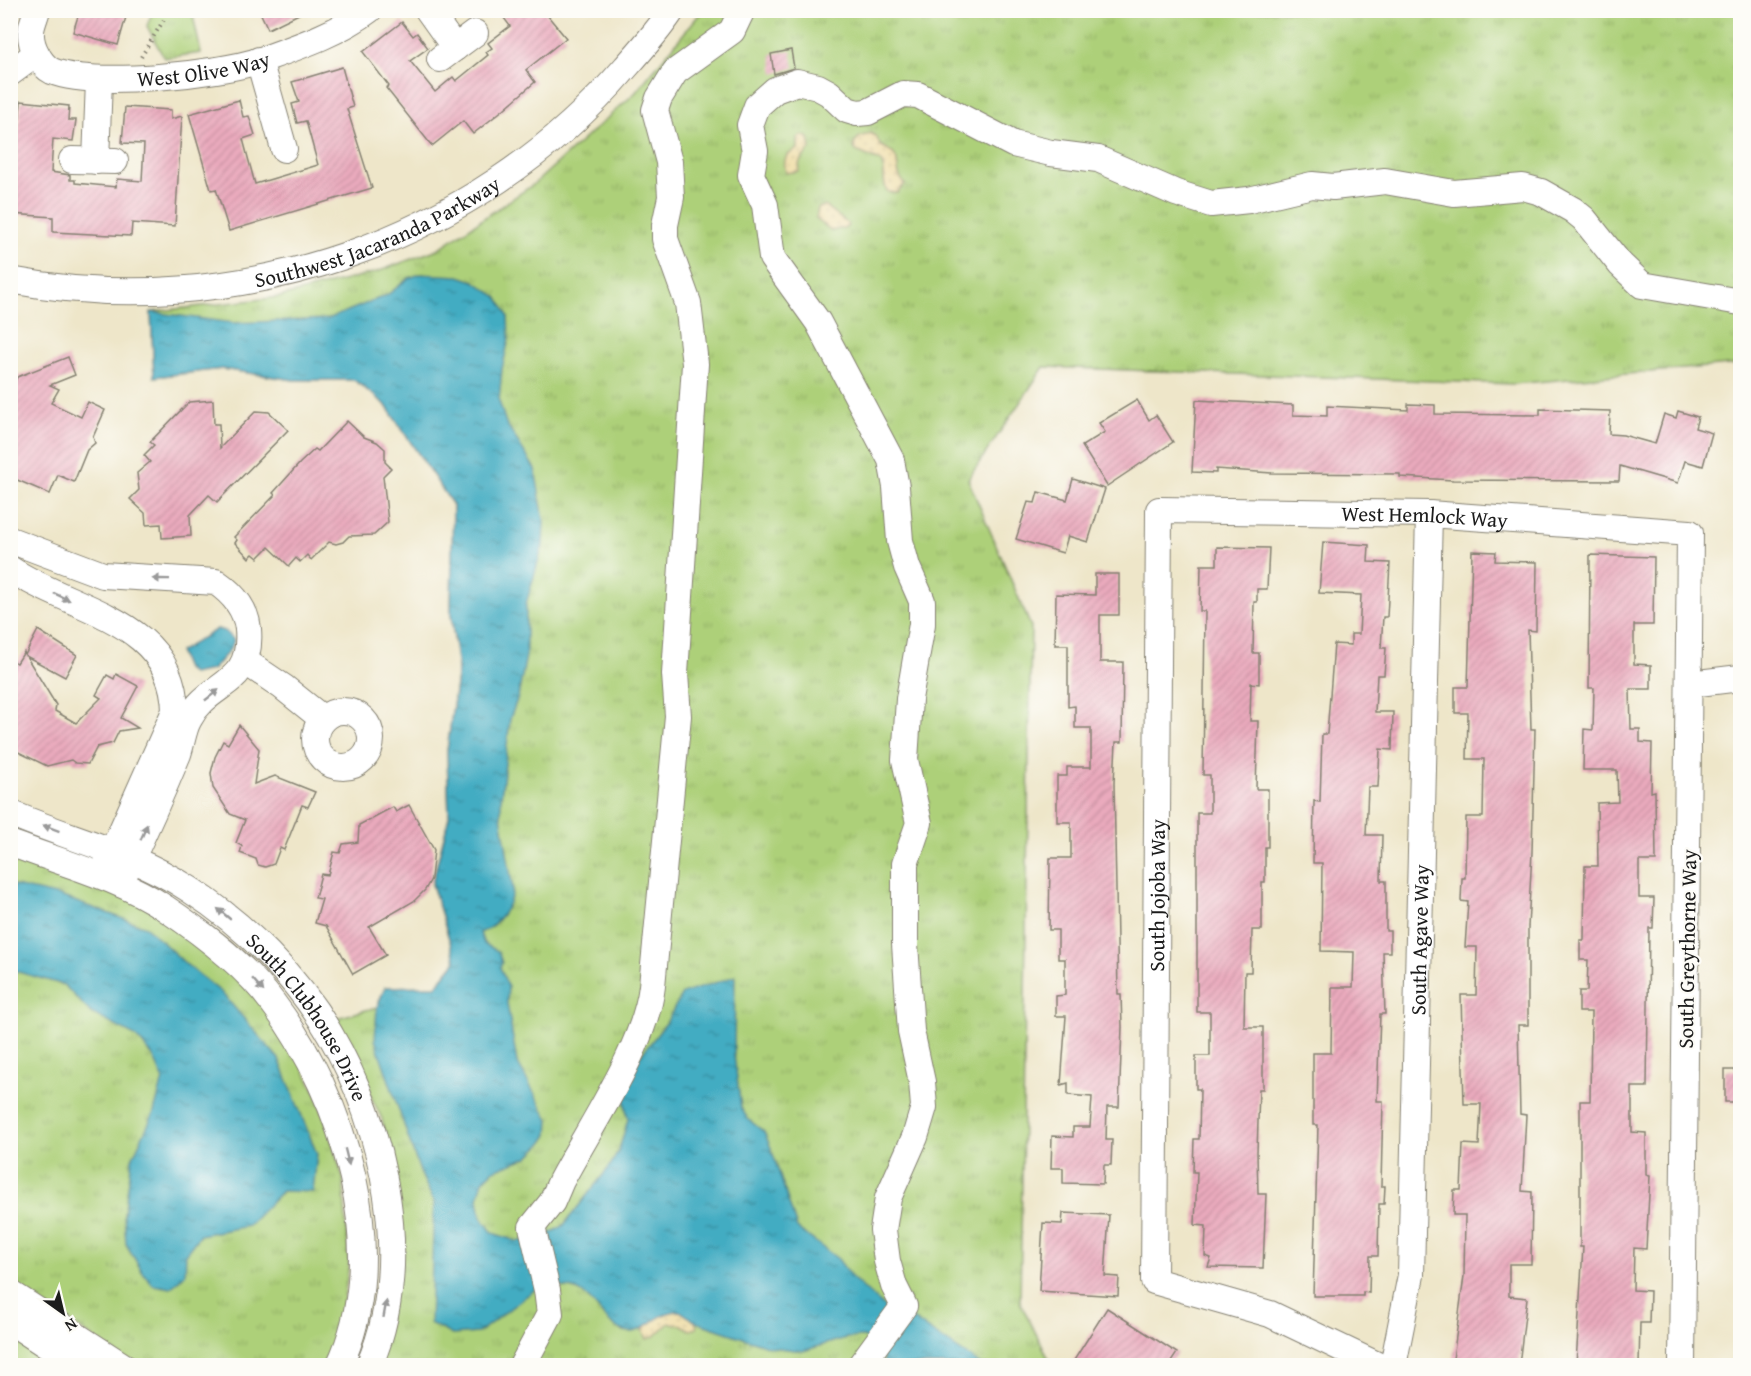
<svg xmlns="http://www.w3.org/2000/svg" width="1751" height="1376" viewBox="0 0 1751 1376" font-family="'Gentium Book Plus',serif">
	<defs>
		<pattern id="grass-tufts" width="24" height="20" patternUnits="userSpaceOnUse" patternTransform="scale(1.5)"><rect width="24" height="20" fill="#add079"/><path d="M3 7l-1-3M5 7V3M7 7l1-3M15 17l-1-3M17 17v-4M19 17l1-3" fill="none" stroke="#94b268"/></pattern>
		<pattern id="sand-dots" width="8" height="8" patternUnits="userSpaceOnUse" patternTransform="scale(1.5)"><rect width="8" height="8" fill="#eeda9e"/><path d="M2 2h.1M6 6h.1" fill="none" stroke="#ccba88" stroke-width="1.8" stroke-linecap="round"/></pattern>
		<pattern id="water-ripples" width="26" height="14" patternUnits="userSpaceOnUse" patternTransform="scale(1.5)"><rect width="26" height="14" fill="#42acc2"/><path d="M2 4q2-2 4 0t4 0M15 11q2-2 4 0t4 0" fill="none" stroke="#368b9d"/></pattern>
		<pattern id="building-hatch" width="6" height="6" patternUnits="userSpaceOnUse" patternTransform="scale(1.5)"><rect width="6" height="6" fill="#eaaabd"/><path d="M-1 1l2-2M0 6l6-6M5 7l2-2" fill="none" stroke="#c892a2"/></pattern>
	</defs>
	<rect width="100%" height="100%" fill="#fdfcf7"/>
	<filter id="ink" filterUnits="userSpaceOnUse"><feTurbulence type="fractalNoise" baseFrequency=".0167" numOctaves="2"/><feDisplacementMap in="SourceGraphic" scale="12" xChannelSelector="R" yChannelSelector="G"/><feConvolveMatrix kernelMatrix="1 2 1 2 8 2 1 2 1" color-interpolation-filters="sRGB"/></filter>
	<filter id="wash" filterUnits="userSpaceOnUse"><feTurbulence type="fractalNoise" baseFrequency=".008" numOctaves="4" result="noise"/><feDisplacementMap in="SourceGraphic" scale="24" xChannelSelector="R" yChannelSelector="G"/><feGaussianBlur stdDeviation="1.35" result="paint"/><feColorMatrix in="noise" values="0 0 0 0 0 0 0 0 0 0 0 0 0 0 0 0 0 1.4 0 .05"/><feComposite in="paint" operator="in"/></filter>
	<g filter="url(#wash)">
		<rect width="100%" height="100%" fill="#eee6c9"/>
		<g fill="url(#grass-tufts)" stroke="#64764a" stroke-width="1.5">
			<polygon points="153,10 192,11 201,53 164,58 147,26"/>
			<polygon points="702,11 1740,11 1740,364 1513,384 1044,367 968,479 1031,627 1020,1302 1052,1365 379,1365 403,1242 382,1119 333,1019 377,1007 385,987 436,986 456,961 432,884 449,817 447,751 458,669 451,614 453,505 385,404 354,380 294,380 222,369 154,377 151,312 280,297 377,272 438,249 534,184 635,93"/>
			<polygon points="11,857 136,898 228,963 275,1011 318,1098 343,1178 349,1264 340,1326 323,1365 144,1365 123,1358 11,1282"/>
			<polygon points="11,1331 66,1365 11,1365"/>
		</g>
		<g fill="url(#sand-dots)" stroke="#857b5d" stroke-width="1.5">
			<path d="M870,133L876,136L880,145C909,159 889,166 905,184L897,193L888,192C880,182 888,170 880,161L856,151L853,146L858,138Z"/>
			<path d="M802,135L809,138L811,148L800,161L798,171L786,173C782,159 786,154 798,149V138Z"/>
			<polygon points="825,206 848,224 847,227 832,231 816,219 818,208"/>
			<polygon points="671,1311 680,1311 695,1320 697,1328 690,1330 682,1325 669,1323 655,1336 647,1339 643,1329 656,1317"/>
		</g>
		<g fill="url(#water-ripples)" stroke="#2f646f" stroke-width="1.5">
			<path d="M420,274L459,276L474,281L497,297L503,306L508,316L509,339L502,369L499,401L506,423L535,469L544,520L543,545L526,604V656L518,697L510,719L501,799V816L513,889C511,906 496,927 480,933L484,944L498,951L502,963L500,967L508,987L507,1003L517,1062L549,1120L548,1135L542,1144L528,1157L494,1170L483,1181L478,1198L481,1217L493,1233L516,1241L541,1239L563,1226L610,1166L619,1150L628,1119L623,1094L627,1073L666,1023L682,994L735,976L734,1055L741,1108L748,1119L764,1132L771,1148L797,1228L838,1259L852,1278L887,1309L911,1318L981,1365H885L881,1351L864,1337L846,1338L803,1351L770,1347L696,1322L680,1311C657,1311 645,1333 631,1332C608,1331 598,1304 582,1293C573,1286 552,1287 541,1285L478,1333L452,1335L430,1323L434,1202L420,1172L375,1040L377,1007L385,987L436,986L456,961L432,884L449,817L447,751L458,669L451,614L453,505L385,404L354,380H294L222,369L154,377L151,312L234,323L328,319L387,295L409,278Z"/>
			<path d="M217,629L225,631L234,640C231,653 220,659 212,670L192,674L186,669L179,652Z"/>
			<polygon points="11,885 60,896 146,927 187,965 221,992 279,1059 317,1154 313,1192 282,1191 248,1226 200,1235 186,1253 185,1274 171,1288 153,1285 143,1273 126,1244 124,1215 132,1159 154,1112 163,1079 153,1056 135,1036 91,1013 64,985 11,970"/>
		</g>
		<g id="blocks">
			<g fill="url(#building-hatch)">
				<polygon points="80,10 128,10 118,45 73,32"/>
				<polygon points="259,10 307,10 268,29"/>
				<polygon points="498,10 543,10 566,38 526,70 535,82 504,109 473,134 463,121 432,146 386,88 389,86 363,52 402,22 413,36 417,33 428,48 410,61 435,92 453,77 456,81 488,55 486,52 492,48 488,43 510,26"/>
				<polygon points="791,50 794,68 774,74 771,54"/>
				<polygon points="342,67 353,107 347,109 372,188 229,231 216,189 211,190 189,114 239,100 243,117 249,116 255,135 243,139 255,184 318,165 306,121 297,123 292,104 299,102 292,82"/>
				<polygon points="21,101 69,106 68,120 76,120 73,141 53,139 51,172 70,175 70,180 75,180 75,183 116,187 117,179 142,181 144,144 122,143 125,107 171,110 171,119 182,116 175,226 132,223 131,236 53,232 53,217 11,214"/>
				<polygon points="68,357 75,375 50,385 59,389 51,403 81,417 88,402 105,410 93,437 95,443 87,450 74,482 58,475 50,494 10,477 10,407 15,396 12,390 17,377"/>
				<polygon points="213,400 214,424 219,424 220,448 256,411 269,412 288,430 217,502 209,495 190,515 191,536 162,538 161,524 146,525 145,513 130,499 139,490 137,473 150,462 144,455 154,445 150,442 189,402"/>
				<polygon points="1137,400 1149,420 1156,415 1173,442 1107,486 1082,446 1105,432 1099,423"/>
				<polygon points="1196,400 1293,405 1293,415 1327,416 1327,406 1408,410 1408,404 1435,405 1435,414 1540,415 1540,409 1610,411 1609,434 1623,435 1655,444 1664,414 1676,418 1678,411 1698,417 1695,428 1712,433 1703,466 1685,461 1678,483 1620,466 1619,481 1453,480 1400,477 1400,474 1272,473 1216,469 1216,473 1192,472"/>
				<polygon points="347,421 364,437 377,442 385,449 385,462 391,468 383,476 388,522 374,535 349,536 343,542 336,544 329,542 311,560 307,555 300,562 296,558 289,566 269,547 258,558 253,554 249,558 235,543 237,540 234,537 275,495 273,493 300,463 315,449 318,451"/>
				<polygon points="1073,479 1105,489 1088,542 1068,536 1063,553 1016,539 1028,502 1035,503 1038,492 1067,500"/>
				<polygon points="1323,542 1369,545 1368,562 1390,563 1387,617 1383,617 1381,648 1386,648 1384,675 1377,675 1375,712 1393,712 1392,750 1380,749 1378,787 1368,787 1366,835 1382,835 1381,881 1386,881 1386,931 1390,931 1390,952 1383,952 1385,1014 1380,1014 1377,1101 1383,1101 1381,1186 1385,1186 1384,1204 1379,1204 1378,1256 1370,1256 1369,1293 1363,1292 1363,1296 1313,1296 1318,1125 1313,1125 1313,1053 1331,1053 1332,987 1353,987 1354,952 1321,951 1322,863 1313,863 1314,801 1320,802 1322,734 1327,734 1334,644 1351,645 1351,634 1359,634 1361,595 1319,593"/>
				<polygon points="1217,547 1269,548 1267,589 1257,589 1257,602 1254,602 1253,653 1259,653 1259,684 1251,683 1250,721 1258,721 1256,789 1268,789 1268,847 1265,847 1265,882 1262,882 1262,930 1252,930 1251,972 1245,972 1244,1027 1263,1027 1263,1089 1259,1089 1257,1153 1258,1194 1266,1194 1263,1268 1208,1267 1211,1258 1205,1256 1206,1226 1195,1225 1197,1172 1193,1172 1194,1139 1199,1139 1200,1089 1196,1089 1196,1056 1210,1056 1210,1012 1197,1012 1197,813 1210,813 1210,775 1203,775 1205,611 1200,611 1201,565 1217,565"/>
				<polygon points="1472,551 1496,552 1495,561 1537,562 1536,631 1528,630 1531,729 1535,729 1532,852 1528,927 1528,1025 1518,1025 1520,1114 1526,1115 1522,1191 1532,1192 1531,1264 1509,1264 1509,1296 1527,1298 1519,1365 1453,1359 1464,1276 1465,1215 1453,1215 1454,1190 1461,1190 1463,1144 1479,1145 1481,1104 1464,1104 1461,995 1476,995 1477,947 1465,947 1468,902 1461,901 1462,878 1465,878 1466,817 1483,817 1484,759 1467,759 1468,713 1455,713 1455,687 1468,687"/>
				<polygon points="1590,555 1654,557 1653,625 1634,625 1634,664 1651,665 1651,689 1630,689 1631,729 1640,729 1640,742 1652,743 1651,792 1655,791 1656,861 1639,861 1639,898 1654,898 1653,928 1649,928 1647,1087 1632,1087 1632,1132 1646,1133 1646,1175 1650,1176 1646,1249 1634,1248 1633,1290 1650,1291 1649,1323 1640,1323 1639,1365 1576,1364 1583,1247 1580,1247 1580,1101 1590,1101 1591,1012 1579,1012 1579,991 1587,991 1588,960 1580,960 1580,940 1584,940 1585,866 1598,866 1597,803 1618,802 1617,770 1583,770 1584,729 1593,730 1594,688 1589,688"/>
				<polygon points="1095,574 1119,574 1119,615 1100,615 1100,662 1123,662 1122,742 1116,742 1114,783 1118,994 1121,994 1122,1027 1119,1107 1107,1107 1106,1140 1112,1140 1111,1165 1104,1165 1103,1184 1063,1183 1063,1168 1051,1168 1052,1136 1073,1137 1073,1127 1090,1127 1092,1097 1068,1095 1068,1083 1061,1085 1066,1016 1056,1016 1056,996 1065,995 1065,959 1058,959 1058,930 1049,930 1050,858 1071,858 1071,822 1057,822 1057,776 1067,776 1067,767 1091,767 1091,728 1075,728 1075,706 1068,707 1068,645 1055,645 1056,594 1095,595"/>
				<polygon points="38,630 77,655 65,677 26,656 56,705 55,711 76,723 101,698 96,695 107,675 114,679 116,674 138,686 121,718 138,728 119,731 113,743 97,747 88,764 75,763 71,760 47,766 10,748 10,660 17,663 24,652 25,655"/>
				<polygon points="239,725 259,749 254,784 275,776 315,792 308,807 302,805 284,850 280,848 274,864 265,867 258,865 256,859 240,853 242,846 236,843 245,820 230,814 213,788 211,773 215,757 223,741 228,744"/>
				<polygon points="409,805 434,850 431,879 425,890 414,901 369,927 386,955 353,974 326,926 315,923 322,899 315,898 321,874 328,875 334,852 340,853 343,844 358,842 359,825 393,807 396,812"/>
				<rect x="1725" y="1070" width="15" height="32"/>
				<polygon points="1063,1213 1109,1215 1105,1276 1119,1277 1118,1296 1039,1291 1043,1223 1062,1224"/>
				<polygon points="1107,1308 1177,1353 1169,1365 1071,1365"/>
			</g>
		</g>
	</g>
	<g filter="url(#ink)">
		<use href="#blocks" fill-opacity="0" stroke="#858172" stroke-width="1.5"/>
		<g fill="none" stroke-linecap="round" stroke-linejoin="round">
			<g stroke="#858172" stroke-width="28">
				<g id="minor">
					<path id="s1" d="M37,10C35,17 31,26 31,32C30,45 40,65 52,71C92,88 220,74 261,60C297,47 339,33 369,10"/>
					<polyline points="428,10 455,48"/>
					<polyline points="440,59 475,33"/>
					<polyline points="259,60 284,149"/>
					<polyline points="10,73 36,54"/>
					<polyline points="72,160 115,161"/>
					<polyline points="96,161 99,80"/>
					<path id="s2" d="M10,280C236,323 476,242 626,67C642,49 659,30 672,10"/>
					<path d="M10,540L103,575L216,582C232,593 246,609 248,629C253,688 209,680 189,719C183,729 182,743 178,754C161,795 143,835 124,875"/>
					<path d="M10,569C70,610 174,619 175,711L106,866"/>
					<polyline points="246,662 283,687 323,719"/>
					<polyline points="1690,684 1740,678"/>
					<circle cx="343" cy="739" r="28"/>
					<path id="s3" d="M10,813C70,839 134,853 189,889C245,925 297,977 330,1034C385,1128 414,1263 369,1366"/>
					<path d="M10,843C61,863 119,877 165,908C204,934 245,965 273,1003C344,1097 393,1253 339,1366"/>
					<polyline points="10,1293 123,1366"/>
					<polyline points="10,1321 78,1366"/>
					<path d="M522,1366L550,1314L547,1290L532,1227L552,1202L561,1181C590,1126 645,1047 652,986L678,716L675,674L695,364L688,303L665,239V225L671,197L669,162L655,110L659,98L675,72L732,31L742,10"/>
					<polyline points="860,1366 904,1306 894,1286 887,1261 883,1230 888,1198 915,1137 924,1107 922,1082 911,1031 905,944 905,864 919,823 905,760 909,699 922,624 922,601 907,567 900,541 896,487 891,460 818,322 772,258 765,205 751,175 755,151 750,125 757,106 775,90 797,82 818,87 829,93 847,110 857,113 868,112 903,94 918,95 1013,144 1051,153 1098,159 1176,193 1211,204 1249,200 1312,185 1333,187 1385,181 1454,193 1523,187 1541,192 1573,210 1584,219 1620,264 1642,285 1740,302"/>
					<path id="s4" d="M1379,1366L1270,1314L1154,1281L1159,510L1429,514L1690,533L1682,1366"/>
					<path id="s5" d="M1393,1366L1411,1275L1429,514"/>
				</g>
			</g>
			<polyline stroke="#858172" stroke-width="4" stroke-dasharray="1.5 4.5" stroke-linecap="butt" points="141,57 165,18 166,10"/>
			<use href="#minor" stroke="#fff" stroke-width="26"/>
		</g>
		<defs><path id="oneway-solid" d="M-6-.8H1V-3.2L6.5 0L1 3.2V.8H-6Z" transform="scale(1.5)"/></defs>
		<g fill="#999">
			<use href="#oneway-solid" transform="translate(161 579) rotate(-179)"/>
			<use href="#oneway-solid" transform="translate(62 597) rotate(25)"/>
			<use href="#oneway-solid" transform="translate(212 695) rotate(-38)"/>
			<use href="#oneway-solid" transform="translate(51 828) rotate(-160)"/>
			<use href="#oneway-solid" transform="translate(144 832) rotate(-67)"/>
			<use href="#oneway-solid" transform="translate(224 914) rotate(-140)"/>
			<use href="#oneway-solid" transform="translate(258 985) rotate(49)"/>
			<use href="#oneway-solid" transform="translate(347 1157) rotate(76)"/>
			<use href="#oneway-solid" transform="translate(385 1309) rotate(-80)"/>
		</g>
	</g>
	<g text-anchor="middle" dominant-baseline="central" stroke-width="4.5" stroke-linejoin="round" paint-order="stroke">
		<g font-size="21" fill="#1c1c1c" stroke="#fdfcf7">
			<text stroke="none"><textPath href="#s1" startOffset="222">West Olive Way</textPath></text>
			<text stroke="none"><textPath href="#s2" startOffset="378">Southwest Jacaranda Parkway</textPath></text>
			<text stroke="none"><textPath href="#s4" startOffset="1278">West Hemlock Way</textPath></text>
			<text stroke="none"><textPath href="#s4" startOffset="627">South Jojoba Way</textPath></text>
			<text stroke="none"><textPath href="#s5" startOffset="428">South Agave Way</textPath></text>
			<text transform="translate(1687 949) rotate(-89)">South Greythorne Way</text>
			<text stroke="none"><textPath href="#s3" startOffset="372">South Clubhouse Drive</textPath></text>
		</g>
	</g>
	<rect width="1751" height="1376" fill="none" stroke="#fdfcf7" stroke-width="36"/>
	<g transform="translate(63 1313) rotate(146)" stroke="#fdfcf7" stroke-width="4.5" paint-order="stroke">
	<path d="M0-4.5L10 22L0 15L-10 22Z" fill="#1c1c1c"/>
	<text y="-9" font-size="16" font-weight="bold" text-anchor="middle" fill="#1c1c1c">N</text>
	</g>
</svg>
